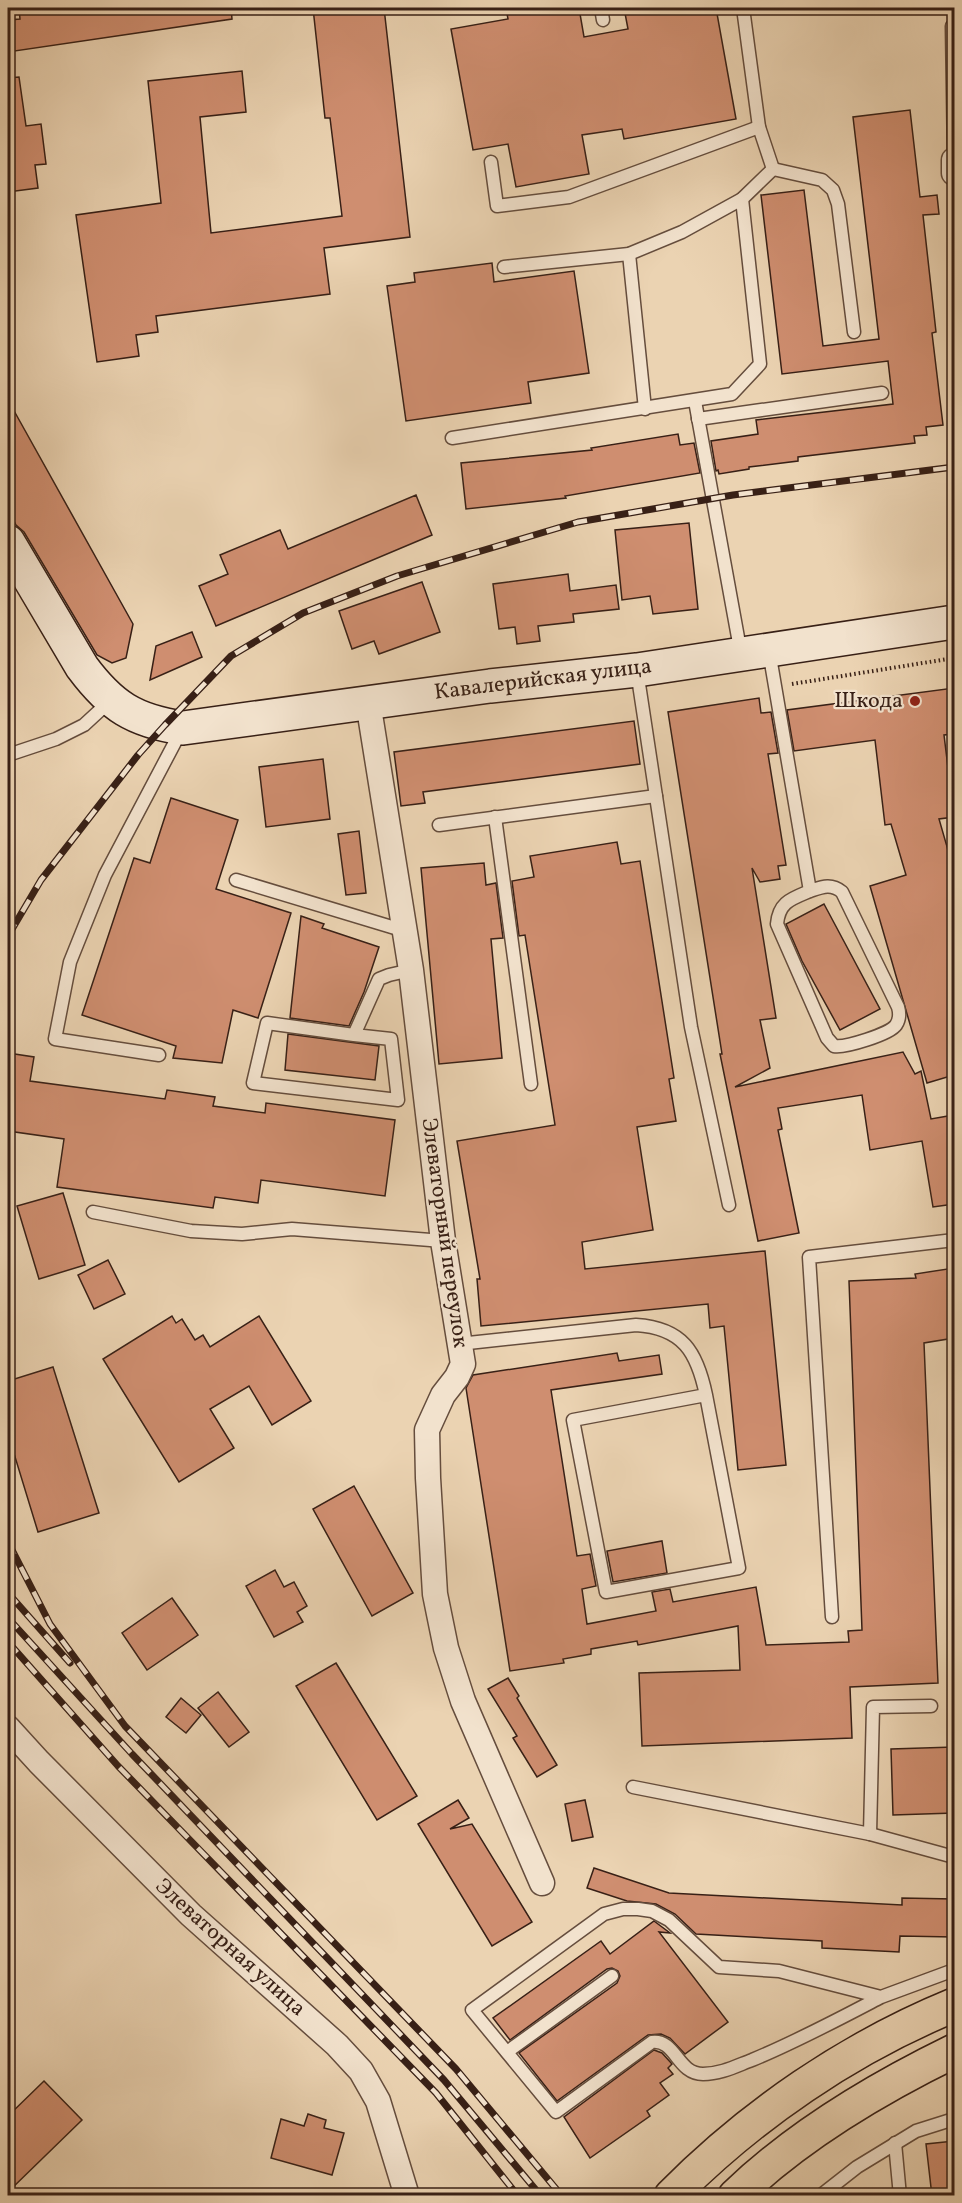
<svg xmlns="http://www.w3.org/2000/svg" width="962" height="2203" viewBox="0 0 962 2203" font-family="Vollkorn,serif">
	<rect width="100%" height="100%" fill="#ebd3b2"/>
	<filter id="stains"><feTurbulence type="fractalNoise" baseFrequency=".00333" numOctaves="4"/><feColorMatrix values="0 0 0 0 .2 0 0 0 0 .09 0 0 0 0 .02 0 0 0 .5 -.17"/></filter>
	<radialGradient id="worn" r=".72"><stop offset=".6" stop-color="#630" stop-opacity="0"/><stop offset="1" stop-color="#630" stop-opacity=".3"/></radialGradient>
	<g fill="#cf8e70" stroke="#382016" stroke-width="1.5">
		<polygon points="19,8 231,8 232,19 8,52 8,20 20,19"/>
		<polygon points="313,8 384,8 410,237 324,248 330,294 156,316 158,332 136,335 139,356 97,362 76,215 161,203 148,81 242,71 246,112 200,117 211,233 342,216 330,118 325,118"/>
		<polygon points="506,8 579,8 584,37 628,29 624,8 716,8 736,119 624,139 622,129 582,135 589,174 516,187 508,144 473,150 451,29 508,19"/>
		<polygon points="19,77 26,126 41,124 46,164 35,165 38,188 8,192 8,78"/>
		<polygon points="910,110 920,197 937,195 939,214 923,215 936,332 932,333 943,425 926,427 927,435 914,436 915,443 798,457 798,461 749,467 749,469 719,474 718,470 716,471 711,441 758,434 756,420 893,404 888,361 782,374 761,195 804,190 823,346 879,339 853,117"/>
		<polygon points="492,263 494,282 574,271 589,373 528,382 531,403 406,421 387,286 415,282 414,273"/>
		<polygon points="8,400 133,624 126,658 112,663 97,655 24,532 16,525 8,510"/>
		<polygon points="678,434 680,445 694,443 700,473 565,496 566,498 466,509 461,463 592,450 591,448"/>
		<polygon points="416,495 432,535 216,626 199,586 228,574 220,555 280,530 288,549"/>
		<polygon points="689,523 698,609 653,614 650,596 622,600 615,530"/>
		<polygon points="568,574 570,591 616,585 619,609 573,614 574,622 538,626 540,641 517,644 515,627 499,629 493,584"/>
		<polygon points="422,582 440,632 379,654 374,641 352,649 339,611"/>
		<polygon points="192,632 202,657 150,680 156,646"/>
		<polygon points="954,688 954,734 944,735 954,817 939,819 954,871 954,1075 927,1083 870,886 906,875 891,824 885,825 875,740 794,751 787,710"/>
		<polygon points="759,698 761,713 771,712 778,753 768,754 786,865 778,866 780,879 760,882 752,868 776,1018 760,1020 770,1068 735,1087 903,1052 915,1074 921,1071 931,1119 954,1115 954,1204 933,1207 922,1141 870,1150 862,1095 778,1108 782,1129 778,1130 799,1233 758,1241 720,1054 722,1054 668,712"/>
		<polygon points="634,721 640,764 423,792 425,803 401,806 394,752"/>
		<polygon points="323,759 330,819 266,827 259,767"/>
		<polygon points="171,798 238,820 216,889 291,913 258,1018 233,1010 222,1063 173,1058 176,1046 82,1015 134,858 150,863"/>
		<polygon points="359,831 366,893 346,895 338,834"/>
		<polygon points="617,842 621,864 640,861 674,1078 669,1079 676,1121 637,1127 653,1230 582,1242 585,1269 765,1251 786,1465 738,1470 724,1326 710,1328 708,1304 481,1326 477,1279 480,1279 457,1141 555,1125 525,935 519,936 512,881 534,877 530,856"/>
		<polygon points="484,863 486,885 496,883 503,938 491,939 502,1058 439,1064 421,868"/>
		<polygon points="824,904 880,1009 840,1030 802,961 786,924"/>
		<polygon points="301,916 324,924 322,928 379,947 364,992 349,1026 290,1018"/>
		<polygon points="288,1034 379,1046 375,1080 285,1070"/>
		<polygon points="8,1053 34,1057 30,1081 165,1099 167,1090 215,1097 213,1106 265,1113 266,1103 395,1120 385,1196 261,1180 258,1203 215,1197 213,1208 57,1187 64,1139 8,1131"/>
		<polygon points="63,1193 85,1265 39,1279 17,1206"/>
		<polygon points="108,1260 125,1294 94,1309 78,1275"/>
		<polygon points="954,1268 954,1338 924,1343 938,1683 850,1687 852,1738 642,1746 639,1673 740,1670 738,1626 638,1645 637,1641 591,1649 591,1654 563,1659 564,1663 510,1671 466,1388 473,1375 617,1353 619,1361 659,1355 662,1374 551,1390 577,1556 590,1554 596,1586 582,1589 587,1624 656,1611 652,1592 670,1589 673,1602 756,1587 766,1645 849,1642 848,1631 862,1630 849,1281 916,1278 915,1274"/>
		<polygon points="172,1316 176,1323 182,1319 195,1340 203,1335 210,1347 259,1316 311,1401 272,1425 249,1386 210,1409 234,1448 179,1482 103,1359"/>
		<polygon points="53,1367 99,1513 38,1532 8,1434 8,1381"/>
		<polygon points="354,1486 413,1593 372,1616 313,1509"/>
		<polygon points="662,1541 667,1573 613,1582 607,1551"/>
		<polygon points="275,1570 284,1587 294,1582 307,1606 297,1612 303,1622 274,1637 246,1586"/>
		<polygon points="172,1598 198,1635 147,1670 122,1633"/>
		<polygon points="336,1663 417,1796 377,1820 296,1686"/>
		<polygon points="508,1678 519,1696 517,1698 557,1765 537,1777 513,1738 517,1736 488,1689"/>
		<polygon points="218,1692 249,1732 229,1747 198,1708"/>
		<polygon points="181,1698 201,1715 186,1733 166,1717"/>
		<polygon points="954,1747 954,1813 893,1815 891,1749"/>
		<polygon points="458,1800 469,1818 450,1829 472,1824 532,1922 492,1946 418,1824"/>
		<polygon points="585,1800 593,1837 572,1841 565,1804"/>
		<polygon points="594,1868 669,1893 902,1905 902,1898 954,1899 954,1937 900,1936 899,1952 822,1948 822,1941 696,1934 675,1914 656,1904 627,1901 587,1888"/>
		<polygon points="654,1921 670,1933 659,1932 728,2022 685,2054 670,2038 661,2034 648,2035 557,2101 519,2053 617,1983 620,1976 618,1971 612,1968 607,1969 510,2040 493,2018 601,1941 610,1954"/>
		<polygon points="654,2050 662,2053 672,2064 668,2068 673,2074 660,2083 669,2095 647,2111 650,2116 590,2158 564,2117"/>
		<polygon points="44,2081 82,2120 8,2192 8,2116"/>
		<polygon points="308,2114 326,2120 324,2128 344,2133 332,2175 271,2158 281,2119 304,2126"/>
		<polygon points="954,2141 954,2196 932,2196 926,2144"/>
	</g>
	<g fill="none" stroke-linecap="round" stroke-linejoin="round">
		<g stroke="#654d3d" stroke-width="15">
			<g id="lane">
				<polyline points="601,8 603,20"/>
				<polyline points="743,8 759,127 773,169"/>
				<polyline points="954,26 952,26 954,160"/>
				<polyline points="491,162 497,206 569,197 759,127"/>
				<polyline points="773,169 822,180 833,190 838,204 854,332"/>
				<polyline points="629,254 645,409"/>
				<polyline points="504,267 629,254 682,232 742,199 773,169"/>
				<polyline points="695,401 741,654"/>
				<polyline points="698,419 882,393"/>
				<polyline points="452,438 732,394 760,364 742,199"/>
				<path d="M769,651L810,891C822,887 831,883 842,892L898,1007C900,1014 900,1019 896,1025C890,1034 845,1048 834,1046L827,1038L777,924C779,902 791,899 810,891"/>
				<polyline points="637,671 691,1027 729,1205"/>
				<polyline points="8,755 56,739 84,725 110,701"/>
				<polyline points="495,817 531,1084"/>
				<polyline points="439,825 656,796"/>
				<polyline points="236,880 405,931"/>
				<polyline points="354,1035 391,1039 398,1100 253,1083 267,1023 354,1035 379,979 389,975 411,970"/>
				<polyline points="159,1055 55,1039 70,962 105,875 182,729"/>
				<polyline points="93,1212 191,1231 242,1234 292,1229 443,1241"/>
				<path d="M459,1344L636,1325C683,1328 697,1352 706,1395L739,1568L606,1592L573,1420L706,1395"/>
				<polyline points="832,1617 809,1257 954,1240"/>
				<polyline points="633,1787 870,1834 954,1857"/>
				<polyline points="870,1834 873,1707 931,1706"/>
				<path d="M881,1997C839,2019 796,2042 752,2060C736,2066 721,2074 703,2074C677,2074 676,2039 652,2042L556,2112L472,2010L604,1914L623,1909H638L652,1911L669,1920L719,1967L779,1971L881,1997L954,1970"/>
				<polyline points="507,2052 612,1976"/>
				<polyline points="895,2143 900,2196"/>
				<polyline points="820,2196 857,2167 916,2131 954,2119"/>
			</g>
		</g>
		<g stroke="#654d3d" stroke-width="27">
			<g id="street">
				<polyline points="954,160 954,173"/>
				<polyline points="368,702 411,970 443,1241 463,1364 457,1377 443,1395 427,1430 428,1478 435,1594 446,1648 463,1701 542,1883"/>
				<polyline points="8,1728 39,1762 191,1915 337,2045 361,2071 378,2101 407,2196"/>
			</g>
		</g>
		<g stroke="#382016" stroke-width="36">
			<path id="secondary" d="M8,542L82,667C111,706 134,721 183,728L490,686L637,670L954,622"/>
		</g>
		<g stroke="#382016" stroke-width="36">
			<g id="primary">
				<path d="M671,2196C751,2115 849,2048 954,2005"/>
				<path d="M735,2196C798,2135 876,2089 954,2051"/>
			</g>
		</g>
		<polyline stroke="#382016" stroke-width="4" stroke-dasharray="1.5 3" stroke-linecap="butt" points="792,684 954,658"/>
		<use href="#lane" stroke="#f2e2cd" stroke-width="12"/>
		<use href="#street" stroke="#f2e2cd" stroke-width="24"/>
		<use href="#secondary" stroke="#f2e2cd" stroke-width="33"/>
		<use href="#primary" stroke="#ebd3b2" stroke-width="33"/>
		<g stroke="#382016" stroke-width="7">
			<g id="rail">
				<polyline points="8,936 41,880 138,755 165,725 231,656 303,613 397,576 578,522 733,495 954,467"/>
				<polyline points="8,1542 50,1624 125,1726 456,2069 562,2196"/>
				<polyline points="8,1593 70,1663"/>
				<polyline points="8,1618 132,1754 444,2080 541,2196"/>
				<polyline points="8,1642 118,1766 436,2093 518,2196"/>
			</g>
		</g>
		<use href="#rail" stroke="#f2e2cd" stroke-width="4.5" stroke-dasharray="14" stroke-linecap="butt"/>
	</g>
	<circle fill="#8f2418" stroke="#f2e2cd" stroke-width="2" cx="915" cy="701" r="6"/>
	<g text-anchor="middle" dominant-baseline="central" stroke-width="4.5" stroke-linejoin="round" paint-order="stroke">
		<g font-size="22" fill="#382016" stroke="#f2e2cd">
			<text transform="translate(543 680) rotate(-7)">Кавалерийская улица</text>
			<text transform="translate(444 1233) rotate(82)">Элеваторный переулок</text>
			<text transform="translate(230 1948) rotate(42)">Элеваторная улица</text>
		</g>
		<g font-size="22" fill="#382016" stroke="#f2e2cd" text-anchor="end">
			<text x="903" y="701">Шкода</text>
		</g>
	</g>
	<rect width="962" height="2203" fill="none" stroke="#ebd3b2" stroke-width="30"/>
	<rect x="9" y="9" width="944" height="2185" fill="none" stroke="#382016" stroke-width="3"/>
	<rect x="15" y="15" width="932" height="2173" fill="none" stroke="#382016" stroke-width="1.5"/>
	<rect width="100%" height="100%" filter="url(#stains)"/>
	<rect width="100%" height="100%" fill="url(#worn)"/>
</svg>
